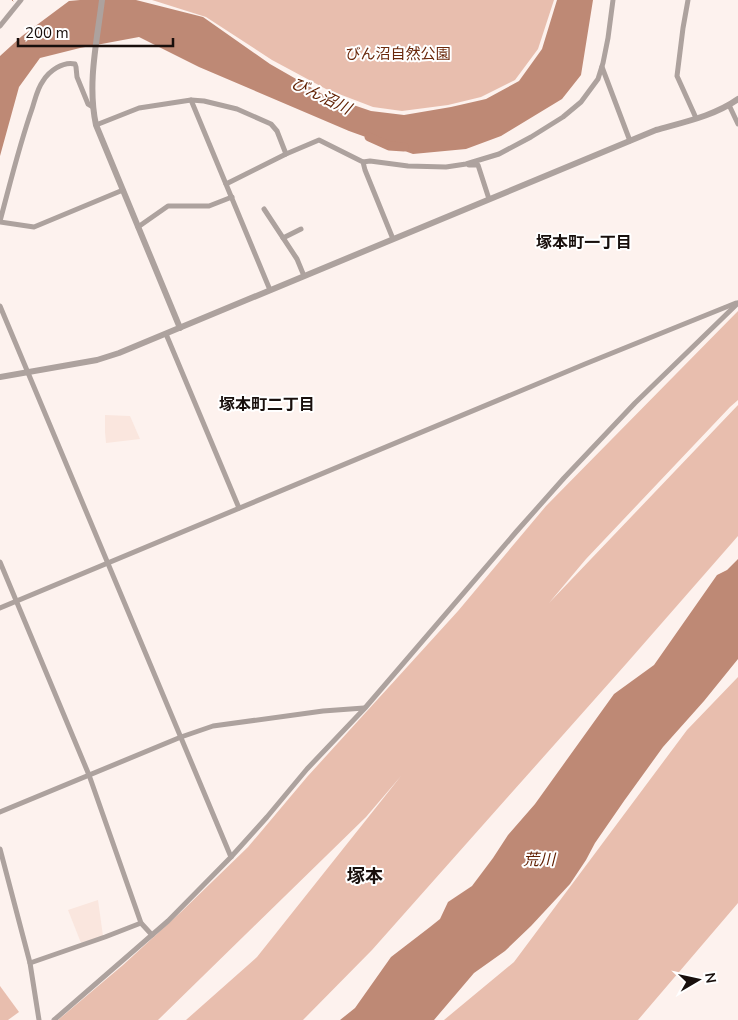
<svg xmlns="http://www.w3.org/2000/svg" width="738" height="1020" viewBox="0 0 738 1020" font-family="'Nunito Sans','Noto Sans JP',sans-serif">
	<rect width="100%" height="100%" fill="#fdf2ee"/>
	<g fill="#fae6de">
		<polygon points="105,415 130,416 140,439 106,443 105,432"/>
		<polygon points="98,900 103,936 81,943 68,910"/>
	</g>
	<g fill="#e8beae">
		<polygon points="152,0 554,0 538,49 515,80 481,97 448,105 402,111 373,107 326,89 272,60 206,17"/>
		<polygon points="738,311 738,400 730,407 586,559 549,603 738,405 738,536 626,664 372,950 303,1020 186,1020 257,957 401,776 366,817 158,1020 58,1020 123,965 181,912 248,847 307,777 458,611 546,506"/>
		<polygon points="738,677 738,903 638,1020 444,1020 514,962 687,730"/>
		<polygon points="0,986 19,1012 8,1020 0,1020"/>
	</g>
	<g fill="#be8975">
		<polygon points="80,0 136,0 203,17 270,64 324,95 371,111 404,115 451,107 486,99 519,81 542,49 557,0 593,0 581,75 562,99 501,136 466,149 413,154 349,131 199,67 139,37 80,48 40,58 19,87 0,156 0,56 22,36 69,1"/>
		<polygon points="738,559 738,659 704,701 663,747 624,801 595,843 586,860 570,884 531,926 505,951 474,973 434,1020 340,1020 355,1008 391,957 430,927 440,919 448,902 472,886 493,858 508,835 535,804 614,694 654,665 717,575 727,570"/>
	</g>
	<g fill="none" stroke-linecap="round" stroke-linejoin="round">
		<polyline stroke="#be8975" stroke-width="1" points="12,0 13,1"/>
		<polyline stroke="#be8975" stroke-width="9" points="369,137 389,146 404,147"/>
		<g stroke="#ada29e" stroke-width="5">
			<polyline points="688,0 683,28 677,76 696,118"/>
			<polyline points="0,26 21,0"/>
			<polyline points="602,67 630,141"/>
			<polyline points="191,100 270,290"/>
			<polyline points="729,105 738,124"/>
			<polyline points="96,125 139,108 191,100 204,101 237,109 271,124 277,131 286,154"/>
			<polyline points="363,162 370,161 408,166 446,167 466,164 499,154 531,137 563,117 581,102 598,79 603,63 608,38 613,0"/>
			<polyline points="469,165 478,165 489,199"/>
			<polyline points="226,184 286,154 319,140 363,162 365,170 393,239"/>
			<polyline points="264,209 297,259 304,276"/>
			<path d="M0,221C10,184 19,146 32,109C35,100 37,89 43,81C49,71 63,61 75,64L76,67L77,77L88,104L93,107"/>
			<polyline points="0,222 34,227 123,190"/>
			<polyline points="138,227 168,206 209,206 232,197"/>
			<polyline points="283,238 301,229"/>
			<polyline points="0,306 231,857"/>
			<polyline points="166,334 239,508"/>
			<polyline points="0,562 89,775 141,923 152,935"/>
			<polyline points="0,608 585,364 736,303"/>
			<polyline points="0,812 181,737 213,726 323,711 364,708"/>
			<polyline points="0,849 30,963 39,1020"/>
			<polyline points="30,963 105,937 141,923"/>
			<polyline points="54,1020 168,921 231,857 267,817 307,769 365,708 516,532 564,478 635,403 738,303"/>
		</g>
		<g stroke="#ada29e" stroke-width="6">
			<path d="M102,0C97,41 87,84 96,125L180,328"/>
			<path d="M0,377L97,360L119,353L656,130C684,122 714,116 738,99"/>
		</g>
	</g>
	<g text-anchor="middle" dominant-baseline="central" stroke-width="4" stroke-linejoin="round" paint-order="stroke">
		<g font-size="15" fill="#6a280b" stroke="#fff">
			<text x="398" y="54">びん沼自然公園</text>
		</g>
		<g font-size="16" font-style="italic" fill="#601f00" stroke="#fff">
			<text transform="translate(321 96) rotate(26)">びん沼川</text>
			<text x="539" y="860">荒川</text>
		</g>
		<g font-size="16" font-weight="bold" fill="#180f0c" stroke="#fff">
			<text x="584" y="243">塚本町一丁目</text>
			<text x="267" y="405">塚本町二丁目</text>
		</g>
		<g font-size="18" font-weight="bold" fill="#180f0c" stroke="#fff">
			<text x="365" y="876">塚本</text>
		</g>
	</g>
	<g transform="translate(698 980) rotate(81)" stroke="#ffffff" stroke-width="4" paint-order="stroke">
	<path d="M0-4L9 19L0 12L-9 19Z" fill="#180f0c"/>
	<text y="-8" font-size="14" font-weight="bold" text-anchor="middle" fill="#180f0c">N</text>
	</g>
	<path d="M18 38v8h155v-8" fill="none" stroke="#180f0c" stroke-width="2.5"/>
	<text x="25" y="38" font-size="15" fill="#180f0c" stroke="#ffffff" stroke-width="4" paint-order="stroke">200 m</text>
</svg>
